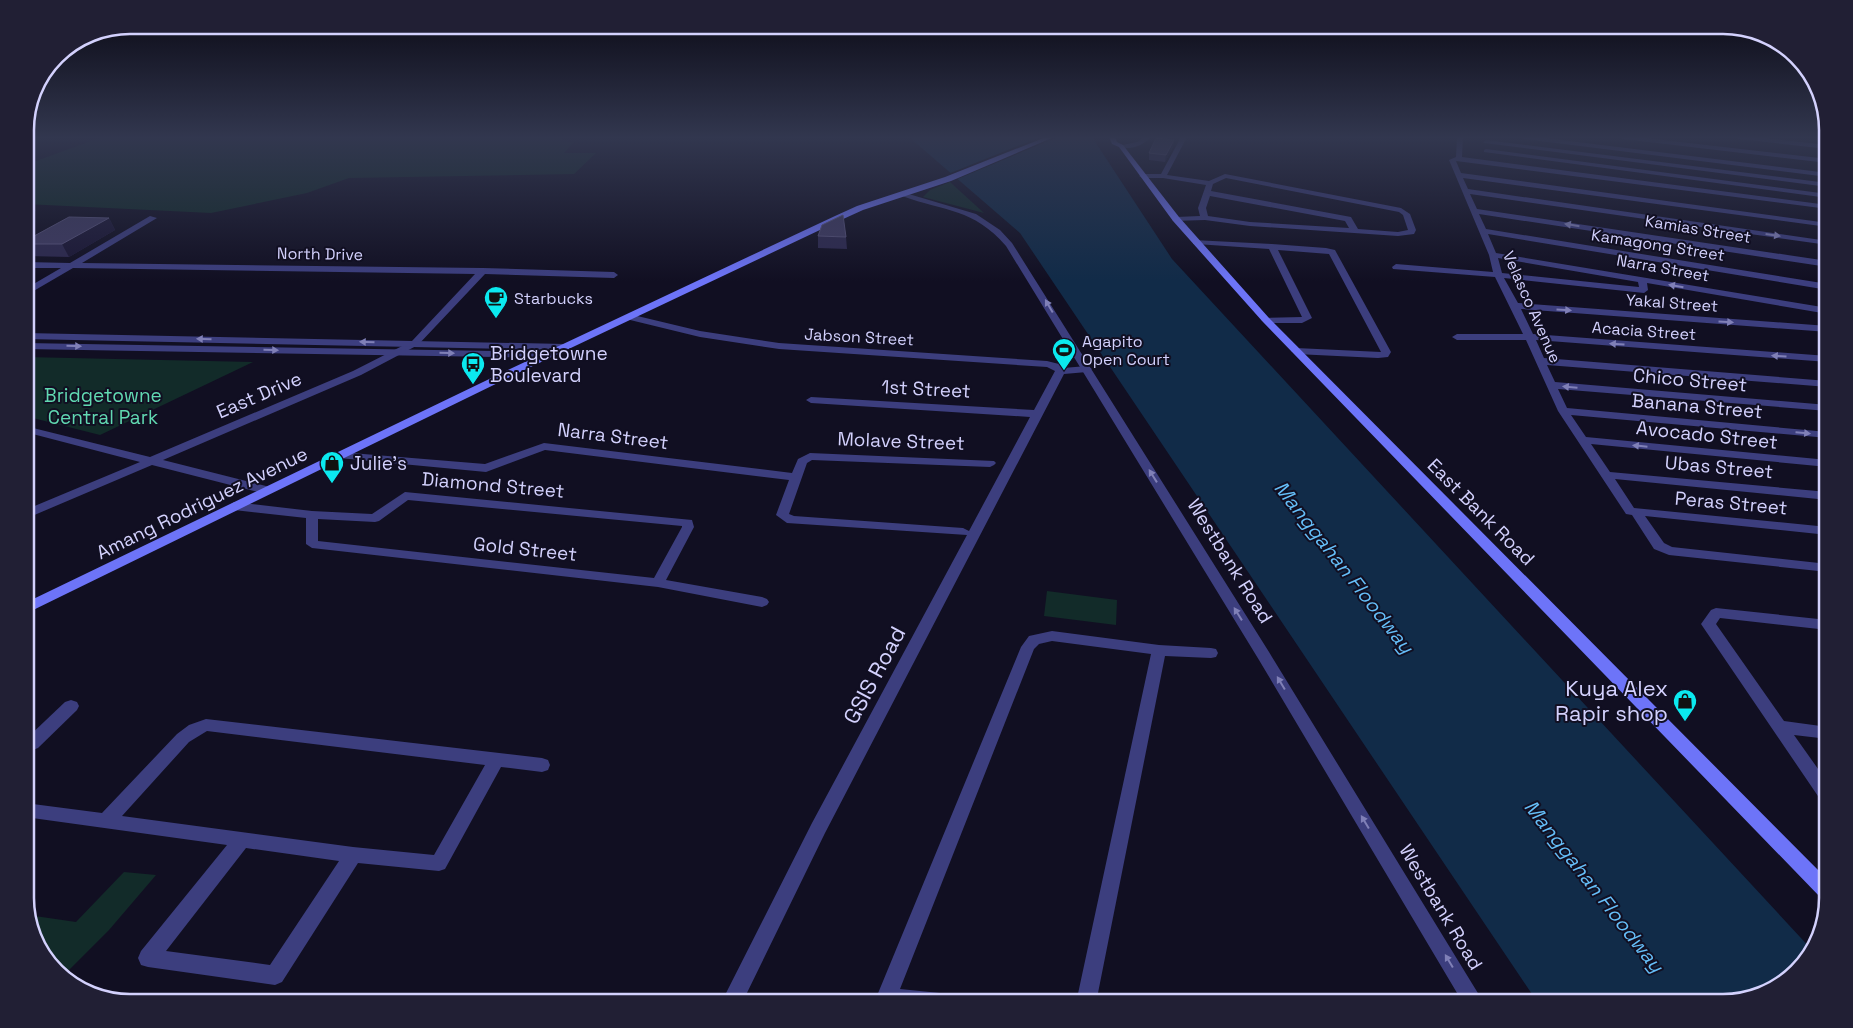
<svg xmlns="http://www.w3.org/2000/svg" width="1853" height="1028" viewBox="0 0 1853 1028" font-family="'Space Grotesk',sans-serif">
	<rect width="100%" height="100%" fill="#110f22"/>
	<g fill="#122b29">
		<polygon points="102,137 563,137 561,141 574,142 564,153 596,153 574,174 349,178 307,193 211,213 25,204 25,165"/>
		<polygon points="950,182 984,213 923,197 930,190"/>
		<polygon points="25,357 253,362 100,435 25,416"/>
		<polygon points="1047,591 1117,600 1116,625 1044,616"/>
		<polygon points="124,872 156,875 109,930 64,975 39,951 28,915 76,922"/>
	</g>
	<polygon fill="#112b48" points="909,137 1092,137 1172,259 1813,951 1776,989 1723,1003 1538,1003 1020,233"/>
	<polygon fill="#110f22" points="1040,137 1058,137 955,180 948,174"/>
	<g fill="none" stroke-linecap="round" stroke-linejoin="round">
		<g fill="#3c3e7e" fill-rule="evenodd">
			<path d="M1144,137H1150C1144,146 1128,151 1118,146L1137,142Z"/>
			<path d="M1181,137H1187L1167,175L1209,181L1225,174L1401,208L1410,214L1416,230L1414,234L1398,236L1250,226L1205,220L1173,221L1172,219L1176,217L1200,216L1198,208L1206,185L1163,178H1143L1139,176L1143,174H1161ZM1226,178L1399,212L1403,215L1408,230L1398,232L1358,229L1351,217L1211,191L1213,184ZM1210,196L1345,221L1349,228L1250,222L1208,216L1206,208Z"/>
			<path d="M1457,137H1463L1462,157L1828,205V209L1456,161L1461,173L1828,223V227L1463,178L1468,189L1828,241V245L1470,194L1477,209L1828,261V267L1479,214L1486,229L1828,284V290L1488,234L1496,253L1828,308V314L1647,283L1648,290L1644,293L1504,278L1518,303L1828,326V332L1521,309L1533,334L1828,356V362L1536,340L1544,358L1828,381V387L1547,365L1555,382L1828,405V411L1558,389L1567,408L1828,432V438L1571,415L1586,437L1828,460V467L1591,444L1610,472L1828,492V500L1615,479L1634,508L1828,527V535L1645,516L1664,543L1672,547L1828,564V572L1669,555L1654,549L1632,515L1626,514L1558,411L1526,340H1457L1452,337L1457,334H1523L1495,277L1393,269L1392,267L1396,264L1493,272L1489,255L1449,160L1456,157ZM1498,258L1638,282L1639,287L1502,273Z"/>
			<polygon points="1521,137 1537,137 1828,173 1828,177 1524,139"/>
			<polygon points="1620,137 1637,137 1828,159 1828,163 1623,139"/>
			<polygon points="1736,137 1754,137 1828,145 1828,149 1739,139"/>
			<polygon points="1486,140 1828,183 1828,187 1484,143 1483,142"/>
			<polygon points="1486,149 1828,194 1828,198 1484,152 1484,150"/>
			<polygon points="150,216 157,218 82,263 483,268 614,272 618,275 614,278 485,274 418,345 361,375 163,460 270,487 272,490 270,493 266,494 152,465 25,519 25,510 140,462 25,432 25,426 150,457 353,371 412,341 475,274 73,268 25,296 25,289 61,268 25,268 25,262 70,263"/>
			<polygon points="1193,240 1272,244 1326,248 1335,250 1391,352 1388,357 1378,358 1296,354 1291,351 1296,348 1381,352 1329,254 1278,250 1312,318 1302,323 1266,323 1261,320 1263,318 1302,317 1269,249 1196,244 1193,244"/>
			<polygon points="629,314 700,331 779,343 1047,361 1059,364 1063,368 1087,366 1092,369 1087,372 1064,374 825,833 742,1003 721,1003 812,823 967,535 787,523 776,515 789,480 545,450 486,472 339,458 333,455 339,452 485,464 544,443 792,473 798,459 810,453 994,461 996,463 994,465 990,467 812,460 807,463 789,514 794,516 963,528 969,531 1030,417 811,403 806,400 811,397 1034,410 1055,371 1047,367 779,349 700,337 626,319 624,317"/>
			<path d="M405,492L692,520L694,527L666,580L762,597L767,599L769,602L767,605L762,607L658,587L312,548L306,544V518L234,510L228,506L234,502L312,511L372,514ZM408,500L682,526V527L654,578L318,541V519L375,522L379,521Z"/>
			<polygon points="1716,608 1828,620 1828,630 1720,618 1716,624 1784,721 1828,727 1828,739 1794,735 1828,783 1828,804 1822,802 1701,624 1711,610"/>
			<polygon points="1052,631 1159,645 1211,648 1216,649 1218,653 1216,657 1211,658 1165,656 1096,1003 1076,1003 1151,654 1052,641 1039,644 1034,649 900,989 940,993 947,996 950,1003 874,1003 1021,647 1029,636"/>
			<polygon points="71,700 77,702 79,706 77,710 38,748 25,753 25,740 65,702"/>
			<path d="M206,719L542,758L548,760L550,765L548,770L542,772L501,767L445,869L439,871L358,863L282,982L275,985L148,967L141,965L138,958L141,951L227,845L25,817V803L102,813L177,734L189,725ZM207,731L485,765L434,855L353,847L122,816L189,742ZM246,848L339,861L270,965L166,951Z"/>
		</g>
		<g fill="#3c3e7e" fill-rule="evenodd">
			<path d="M902,192L976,214L1000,230L1012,243L1269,652L1484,1003H1463L1259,660L1006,246C973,208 946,212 902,196Z"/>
			<polygon points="25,333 565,344 570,347 565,350 25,339"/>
			<polygon points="25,343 547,352 552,355 547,358 25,349"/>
		</g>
		<g fill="#6d74f8" fill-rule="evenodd">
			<polygon points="1046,137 1054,137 951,181 863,210 841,220 518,373 25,614 25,603 510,369 835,216 857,206 945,177"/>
			<polygon points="1109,137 1115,137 1117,142 1123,145 1179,217 1269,318 1828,880 1828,900 1821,898 1263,322 1173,221 1119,147 1112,144"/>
		</g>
	</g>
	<g fill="#2d294f">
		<polygon points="1174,140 1173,147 1165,162 1149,160 1149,153"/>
		<polygon points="109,218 115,230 69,257 27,256 25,253 25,241"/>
		<polygon points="818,236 846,237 847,249 818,248"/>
	</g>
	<g fill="#1b1735">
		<polygon points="1174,140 1173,147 1165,162 1166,155"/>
		<polygon points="27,195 36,211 25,216 25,196"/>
		<polygon points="109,218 115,230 69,257 62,244"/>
	</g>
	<g fill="#3f3b62" stroke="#56527a">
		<polygon points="1156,138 1174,140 1166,155 1149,153"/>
		<polygon points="843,215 846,237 818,236 822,225"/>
		<polygon points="69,217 109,218 62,244 25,244 25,241"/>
	</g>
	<defs><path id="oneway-solid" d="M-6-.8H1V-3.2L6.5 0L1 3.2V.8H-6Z" transform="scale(1.25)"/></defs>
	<g fill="#8080b7">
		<use href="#oneway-solid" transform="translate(1572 225) rotate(-171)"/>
		<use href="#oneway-solid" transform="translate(1773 235) rotate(8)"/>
		<use href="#oneway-solid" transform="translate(1676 286) rotate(-170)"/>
		<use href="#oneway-solid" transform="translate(1049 306) rotate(-120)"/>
		<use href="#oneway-solid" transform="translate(1564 310) rotate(4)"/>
		<use href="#oneway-solid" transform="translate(1726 322) rotate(4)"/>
		<use href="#oneway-solid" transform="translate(204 339) rotate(-179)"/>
		<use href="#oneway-solid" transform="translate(367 342) rotate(-179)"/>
		<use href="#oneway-solid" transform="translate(1617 344) rotate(-176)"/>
		<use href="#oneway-solid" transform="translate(74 346) rotate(1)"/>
		<use href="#oneway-solid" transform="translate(271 350) rotate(1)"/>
		<use href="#oneway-solid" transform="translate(447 353) rotate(1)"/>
		<use href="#oneway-solid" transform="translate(1779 356) rotate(-176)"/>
		<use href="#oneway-solid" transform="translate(1570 387) rotate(-175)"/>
		<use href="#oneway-solid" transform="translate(1803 433) rotate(5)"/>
		<use href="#oneway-solid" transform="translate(1640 446) rotate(-174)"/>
		<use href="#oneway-solid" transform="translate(1153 476) rotate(-122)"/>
		<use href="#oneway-solid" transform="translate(1238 614) rotate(-122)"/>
		<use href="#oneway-solid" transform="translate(1281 683) rotate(-121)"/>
		<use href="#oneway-solid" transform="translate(1365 822) rotate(-121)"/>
		<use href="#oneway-solid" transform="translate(1449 961) rotate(-121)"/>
	</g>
	<linearGradient id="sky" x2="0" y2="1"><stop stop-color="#090813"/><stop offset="0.49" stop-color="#32374f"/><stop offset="1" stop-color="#32374f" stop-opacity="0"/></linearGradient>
	<rect width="1853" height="281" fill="url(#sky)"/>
	<defs>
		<g id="cafe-pin" transform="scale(1.25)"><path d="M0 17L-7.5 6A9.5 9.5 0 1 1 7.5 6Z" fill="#0be9ef" stroke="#110f22"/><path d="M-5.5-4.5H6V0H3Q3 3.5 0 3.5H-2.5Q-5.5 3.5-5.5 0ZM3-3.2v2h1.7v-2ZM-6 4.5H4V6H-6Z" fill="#111"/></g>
		<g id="stadium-pin" transform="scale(1.25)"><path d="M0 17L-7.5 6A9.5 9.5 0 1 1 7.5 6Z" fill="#0be9ef" stroke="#110f22"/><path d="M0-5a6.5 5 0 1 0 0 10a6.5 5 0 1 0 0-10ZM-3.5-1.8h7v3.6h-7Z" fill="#111"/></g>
		<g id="bus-pin" transform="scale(1.25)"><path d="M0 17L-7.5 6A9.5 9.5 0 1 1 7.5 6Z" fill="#0be9ef" stroke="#110f22"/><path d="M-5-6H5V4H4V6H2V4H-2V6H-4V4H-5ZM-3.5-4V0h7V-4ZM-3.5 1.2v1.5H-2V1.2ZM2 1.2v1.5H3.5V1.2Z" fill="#111"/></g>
		<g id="shop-pin" transform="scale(1.25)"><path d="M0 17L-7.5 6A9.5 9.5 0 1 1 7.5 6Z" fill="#0be9ef" stroke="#110f22"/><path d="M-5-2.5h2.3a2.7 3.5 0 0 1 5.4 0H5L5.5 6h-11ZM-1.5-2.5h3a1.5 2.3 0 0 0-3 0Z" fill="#111"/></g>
	</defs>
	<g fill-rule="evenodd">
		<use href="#cafe-pin" x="496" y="298"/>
		<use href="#stadium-pin" x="1064" y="350"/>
		<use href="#bus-pin" x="473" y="364"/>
		<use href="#shop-pin" x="332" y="463"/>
		<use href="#shop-pin" x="1685" y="701"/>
	</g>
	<g text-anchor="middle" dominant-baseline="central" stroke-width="4" stroke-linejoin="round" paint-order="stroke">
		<g font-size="16" fill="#d3d1fd" stroke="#110f22">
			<text transform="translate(1698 229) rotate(9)">Kamias Street</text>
			<text transform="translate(1658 245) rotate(9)">Kamagong Street</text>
			<text transform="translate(320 254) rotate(1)">North Drive</text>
			<text transform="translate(1663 268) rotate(10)">Narra Street</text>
			<text transform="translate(1672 303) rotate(4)">Yakal Street</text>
			<text transform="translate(1532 307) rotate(66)">Velasco Avenue</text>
			<text transform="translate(1644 331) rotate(4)">Acacia Street</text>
			<text transform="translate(859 337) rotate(3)">Jabson Street</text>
		</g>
		<g font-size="16" fill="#d3d1fd" stroke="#110f22" text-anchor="start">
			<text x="514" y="298">Starbucks</text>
			<text x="1082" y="341">Agapito<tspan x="1082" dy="18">Open Court</tspan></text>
		</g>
		<g font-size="19" fill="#d3d1fd" stroke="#110f22" text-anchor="start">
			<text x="490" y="353">Bridgetowne<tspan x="490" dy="22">Boulevard</tspan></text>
			<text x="350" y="463">Julie's</text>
		</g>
		<g font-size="19" fill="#d3d1fd" stroke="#110f22">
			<text transform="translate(1690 380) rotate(5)">Chico Street</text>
			<text transform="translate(926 389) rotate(3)">1st Street</text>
			<text transform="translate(259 395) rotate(-23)">East Drive</text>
			<text transform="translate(1697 406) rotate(5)">Banana Street</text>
			<text transform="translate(1707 435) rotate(6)">Avocado Street</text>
			<text transform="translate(613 436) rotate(7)">Narra Street</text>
			<text transform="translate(901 441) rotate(2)">Molave Street</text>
			<text transform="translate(1719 467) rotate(5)">Ubas Street</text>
			<text transform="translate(493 485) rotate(5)">Diamond Street</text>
			<text transform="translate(202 503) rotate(-26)">Amang Rodriguez Avenue</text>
			<text transform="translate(1731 503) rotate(5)">Peras Street</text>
			<text transform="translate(1481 512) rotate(45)">East Bank Road</text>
			<text transform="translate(525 549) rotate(6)">Gold Street</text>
			<text transform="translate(1230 561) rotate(58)">Westbank Road</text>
			<text transform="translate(1441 907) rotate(59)">Westbank Road</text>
		</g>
		<g font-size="19" fill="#61d9b2" stroke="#110f22">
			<text x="103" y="395">Bridgetowne<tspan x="103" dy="22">Central Park</tspan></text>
		</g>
		<g font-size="20" font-style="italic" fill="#65bef8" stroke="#110f22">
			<text transform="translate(1344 567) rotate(52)">Manggahan Floodway</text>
			<text transform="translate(1594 886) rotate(52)">Manggahan Floodway</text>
		</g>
		<g font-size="22" fill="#d3d1fd" stroke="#110f22">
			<text transform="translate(874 675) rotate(-62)">GSIS Road</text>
		</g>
		<g font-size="22" fill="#d3d1fd" stroke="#110f22" text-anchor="end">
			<text x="1668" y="688">Kuya Alex<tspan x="1668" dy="25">Rapir shop</tspan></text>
		</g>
	</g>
	<path d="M0 0H1853V1028H0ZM130 34H1723A96 96 0 0 1 1819 130V898A96 96 0 0 1 1723 994H130A96 96 0 0 1 34 898V130A96 96 0 0 1 130 34Z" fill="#211f34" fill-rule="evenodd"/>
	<path fill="none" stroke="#d3d1fd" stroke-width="2.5" d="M130 34H1723A96 96 0 0 1 1819 130V898A96 96 0 0 1 1723 994H130A96 96 0 0 1 34 898V130A96 96 0 0 1 130 34Z"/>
</svg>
